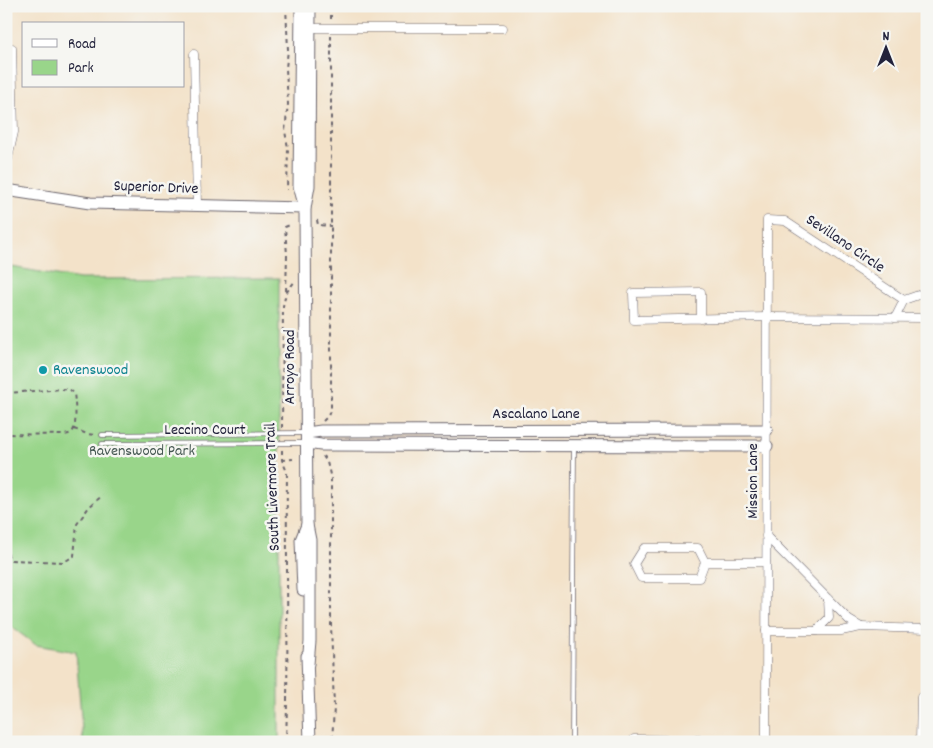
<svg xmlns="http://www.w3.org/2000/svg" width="933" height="748" viewBox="0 0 933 748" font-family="Dekko,sans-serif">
	<rect width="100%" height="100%" fill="#f6f6f2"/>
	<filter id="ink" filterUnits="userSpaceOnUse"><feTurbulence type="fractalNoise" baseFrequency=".02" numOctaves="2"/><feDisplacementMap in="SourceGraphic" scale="10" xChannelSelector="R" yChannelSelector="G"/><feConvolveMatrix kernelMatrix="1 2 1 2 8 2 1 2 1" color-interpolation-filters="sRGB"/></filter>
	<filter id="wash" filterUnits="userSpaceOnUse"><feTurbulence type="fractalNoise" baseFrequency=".0096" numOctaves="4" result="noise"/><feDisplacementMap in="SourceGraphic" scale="20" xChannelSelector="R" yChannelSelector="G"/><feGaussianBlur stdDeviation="1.12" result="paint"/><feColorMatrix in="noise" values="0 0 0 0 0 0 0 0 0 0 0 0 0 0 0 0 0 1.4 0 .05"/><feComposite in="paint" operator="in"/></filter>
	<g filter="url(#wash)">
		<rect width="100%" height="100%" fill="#f3e2c9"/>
		<polygon fill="#99d58a" stroke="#5e7c62" points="6,266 80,279 279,278 279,742 83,742 76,652 36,645 6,623"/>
	</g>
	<g filter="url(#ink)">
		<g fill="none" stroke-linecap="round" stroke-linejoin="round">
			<g stroke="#6b656d" stroke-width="5.5">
				<g id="lane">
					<polyline points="102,435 304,433"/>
					<polyline points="102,444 305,443"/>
					<polyline points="572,742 574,447"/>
				</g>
			</g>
			<g stroke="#6b656d" stroke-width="9">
				<g id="street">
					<polyline points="306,28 503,28"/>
					<polyline points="194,54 197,206"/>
					<polyline points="6,167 14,132 12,48"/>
					<polyline points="895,318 904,300"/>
					<polyline points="701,319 701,292 633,293 634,320 767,317 927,318"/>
					<polyline points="766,536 849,620 861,627"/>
					<polyline points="705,562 698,548 644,548 634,564 641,578 699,578 705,562 766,562"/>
					<polyline points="766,631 841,631 861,627 927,629"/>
					<polyline points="816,631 829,618 828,599"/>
					<polyline points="634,742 634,739 699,740 699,742"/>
					<polyline points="766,742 767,220 785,221 904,300 927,292"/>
					<polyline points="920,742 921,697 927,697"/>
				</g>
			</g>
			<g stroke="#6b656d" stroke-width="13">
				<g id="secondary">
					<polyline points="301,6 299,186 304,204"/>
					<polyline points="6,190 90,203 305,208"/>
					<polyline points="307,433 321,431 767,430"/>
					<polyline points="307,443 321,445 767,446"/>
					<polyline points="303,590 301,540 307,525"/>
					<polyline points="307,656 310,742"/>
					<polyline points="308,664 310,641 310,540 307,525 305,208 309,186 310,6"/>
				</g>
			</g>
			<g stroke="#6b656d" stroke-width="2" stroke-dasharray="4 4" stroke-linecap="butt">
				<polyline points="286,6 288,50 286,68 288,104 285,131 288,148 287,190"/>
				<polyline points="331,19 331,6"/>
				<polyline points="317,220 318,225 331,226"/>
				<polyline points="286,291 287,255 285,227 290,225"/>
				<path d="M6,393L63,389L70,390L74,393C75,401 78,429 71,433C70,434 64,435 63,435L6,434"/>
				<polyline points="8,393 7,553 11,560 64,562 74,556 77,524 89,507 103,495"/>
				<polyline points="323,421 328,416 331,408 331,36"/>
				<polyline points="282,428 283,306 286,293 295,281"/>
				<polyline points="74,429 87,434 96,435"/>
				<path d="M282,450V460L287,472C286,562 289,652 286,742"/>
				<polyline points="323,456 327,462 331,479 331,625 334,707 332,742"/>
				<polyline points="282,460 293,459"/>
			</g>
			<use href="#lane" stroke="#fff" stroke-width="4"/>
			<use href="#street" stroke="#fff" stroke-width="8"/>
			<use href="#secondary" stroke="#fff" stroke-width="11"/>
		</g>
	</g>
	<circle fill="#0f9aa8" stroke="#f6f6f2" stroke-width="2" cx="43" cy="370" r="5"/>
	<g text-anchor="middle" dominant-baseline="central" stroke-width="5" stroke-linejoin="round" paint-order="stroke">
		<g font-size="16" fill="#22223b" stroke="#f6f6f2">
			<text transform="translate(156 188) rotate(2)">Superior Drive</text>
			<text transform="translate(845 244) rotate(34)">Sevillano Circle</text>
			<text transform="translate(290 367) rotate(-90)">Arroyo Road</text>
			<text x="536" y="414">Ascalano Lane</text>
			<text x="205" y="430">Leccino Court</text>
			<text transform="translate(753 481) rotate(-90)">Mission Lane</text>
			<text transform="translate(273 487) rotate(-92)">South Livermore Trail</text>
		</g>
		<g font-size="16" fill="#0d838f" stroke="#f6f6f2" text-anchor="start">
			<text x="53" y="370">Ravenswood</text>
		</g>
		<g font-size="16" fill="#465853" stroke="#f6f6f2">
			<text x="142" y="451">Ravenswood Park</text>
		</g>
	</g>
	<rect width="933" height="748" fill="none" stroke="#f6f6f2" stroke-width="25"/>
	<rect x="22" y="22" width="162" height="65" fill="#f6f6f2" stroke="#a1a1a9"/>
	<rect x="32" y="39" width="25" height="8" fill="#ffffff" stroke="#a1a1a9"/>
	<text x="68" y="48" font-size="15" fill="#22223b">Road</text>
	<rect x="32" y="60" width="25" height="15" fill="#99d58a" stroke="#a1a1a9"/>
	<text x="68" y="72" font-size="15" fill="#22223b">Park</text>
	<g transform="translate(886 48)" stroke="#f6f6f2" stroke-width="4" paint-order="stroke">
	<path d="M0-4L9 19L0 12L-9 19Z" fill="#22223b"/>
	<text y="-8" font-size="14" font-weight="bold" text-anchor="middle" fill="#22223b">N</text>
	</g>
</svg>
